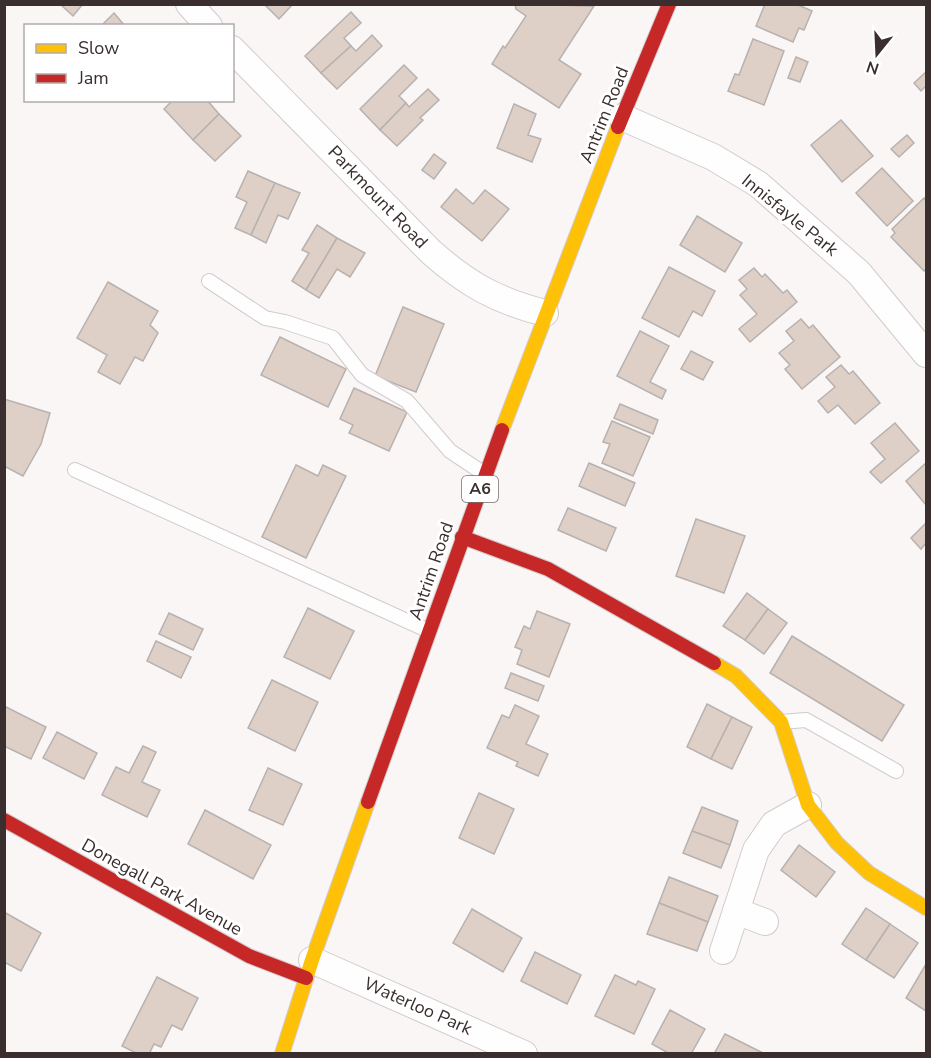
<svg xmlns="http://www.w3.org/2000/svg" width="931" height="1058" viewBox="0 0 931 1058" font-family="'Nunito Sans',sans-serif">
	<rect width="100%" height="100%" fill="#faf6f6"/>
	<g fill="#ded0c7" stroke="#b7b1af" stroke-width="1.5">
		<polygon points="60,4 83,4 73,16"/>
		<polygon points="264,4 293,4 279,19"/>
		<polygon points="515,4 594,6 559,60 581,74 559,108 492,64 503,46 505,48 526,16 516,9"/>
		<polygon points="765,4 796,4 812,11 804,30 799,28 793,42 756,26"/>
		<polygon points="351,12 361,23 344,38 351,46 321,73 305,56"/>
		<polygon points="114,13 125,26 101,26"/>
		<polygon points="372,35 382,46 337,89 321,73 351,46 356,51"/>
		<polygon points="753,39 784,51 764,105 728,91 735,74 739,75"/>
		<polygon points="796,57 808,62 800,82 788,78"/>
		<polygon points="404,65 417,78 399,96 406,103 380,130 360,109"/>
		<polygon points="926,72 926,86 921,91 914,83"/>
		<polygon points="428,89 439,100 420,118 423,120 397,146 380,130 406,103 409,107"/>
		<polygon points="173,100 207,100 219,114 193,140 164,109"/>
		<polygon points="514,104 536,114 528,135 541,139 532,162 497,148"/>
		<polygon points="219,114 241,136 215,161 193,140"/>
		<polygon points="841,120 873,156 842,182 811,145"/>
		<polygon points="907,135 914,143 899,157 891,149"/>
		<polygon points="434,154 446,163 434,179 422,170"/>
		<polygon points="882,168 913,201 887,226 856,193"/>
		<polygon points="248,171 275,183 251,235 235,228 247,202 236,197"/>
		<polygon points="275,183 300,193 288,219 278,215 266,243 251,235"/>
		<polygon points="456,189 473,204 485,190 509,209 482,241 441,207"/>
		<polygon points="924,198 926,201 926,269 924,271 891,237 895,233 892,229"/>
		<polygon points="697,216 742,243 725,272 680,245"/>
		<polygon points="317,225 337,238 306,290 292,281 309,253 302,250"/>
		<polygon points="337,238 365,253 350,277 337,269 319,298 306,290"/>
		<polygon points="669,267 715,291 702,316 693,311 679,337 642,318"/>
		<polygon points="754,268 762,277 765,274 783,293 787,290 797,302 750,342 739,329 757,314 740,295 747,289 739,280"/>
		<polygon points="108,282 158,311 150,325 158,333 143,361 135,357 120,384 98,372 107,355 77,338"/>
		<polygon points="403,307 444,324 416,392 375,376"/>
		<polygon points="801,319 809,328 813,325 840,357 802,389 785,369 790,365 779,353 794,341 786,331"/>
		<polygon points="640,331 669,346 650,382 666,390 662,399 617,376"/>
		<polygon points="280,337 346,369 328,407 261,375"/>
		<polygon points="691,351 713,362 703,380 681,369"/>
		<polygon points="841,365 849,374 853,371 880,403 855,424 838,405 828,413 818,401 835,387 826,377"/>
		<polygon points="354,388 407,412 389,451 349,433 353,425 340,419"/>
		<polygon points="4,399 50,413 41,444 23,476 4,466"/>
		<polygon points="620,404 658,420 653,434 614,418"/>
		<polygon points="612,421 650,437 633,476 602,463 610,444 603,442"/>
		<polygon points="895,423 919,451 881,483 870,472 885,459 871,443"/>
		<polygon points="589,463 635,483 625,506 579,486"/>
		<polygon points="926,463 926,505 906,481"/>
		<polygon points="296,465 318,476 323,465 346,476 306,558 262,537"/>
		<polygon points="568,508 616,528 606,551 558,530"/>
		<polygon points="696,519 745,536 724,593 676,576"/>
		<polygon points="926,523 926,543 921,549 911,538"/>
		<polygon points="747,593 768,609 745,640 723,626"/>
		<polygon points="308,608 354,631 330,679 284,657"/>
		<polygon points="768,609 787,623 764,654 745,640"/>
		<polygon points="537,611 570,624 549,677 517,664 522,650 515,647 524,626 530,629"/>
		<polygon points="169,613 203,629 193,650 159,634"/>
		<polygon points="792,636 904,705 882,741 770,673"/>
		<polygon points="156,641 191,657 181,678 147,661"/>
		<polygon points="511,673 544,686 538,701 505,688"/>
		<polygon points="272,680 318,702 295,751 248,728"/>
		<polygon points="707,704 732,717 711,759 687,747"/>
		<polygon points="515,705 539,716 526,744 548,754 538,776 516,766 518,762 487,748 502,715 509,718"/>
		<polygon points="4,706 46,727 31,759 4,746"/>
		<polygon points="732,717 752,727 732,769 711,759"/>
		<polygon points="57,732 97,753 84,779 43,758"/>
		<polygon points="143,746 156,752 142,782 160,790 147,817 102,795 116,767 129,773"/>
		<polygon points="268,768 302,784 283,825 249,810"/>
		<polygon points="479,793 514,809 494,854 459,838"/>
		<polygon points="702,807 738,821 730,845 692,831"/>
		<polygon points="205,810 271,845 253,879 188,844"/>
		<polygon points="692,831 730,845 721,868 683,853"/>
		<polygon points="799,845 835,872 816,897 781,870"/>
		<polygon points="669,877 718,896 708,922 659,903"/>
		<polygon points="659,903 708,922 697,951 647,934"/>
		<polygon points="866,908 890,924 866,960 842,944"/>
		<polygon points="472,909 522,938 503,972 453,943"/>
		<polygon points="4,912 41,933 21,971 4,962"/>
		<polygon points="890,924 918,943 894,978 866,960"/>
		<polygon points="535,952 581,975 567,1004 521,981"/>
		<polygon points="926,964 926,1011 906,998"/>
		<polygon points="615,975 636,985 638,981 655,989 634,1034 595,1016"/>
		<polygon points="157,977 198,998 182,1030 172,1025 161,1047 154,1044 149,1054 138,1054 122,1046"/>
		<polygon points="670,1010 705,1029 691,1054 670,1054 652,1044"/>
		<polygon points="725,1034 763,1053 714,1054"/>
	</g>
	<g fill="none" stroke-linecap="round" stroke-linejoin="round">
		<g stroke="#d2cbcb" stroke-width="16">
			<g id="lane">
				<polyline points="209,281 265,318 285,322 333,338 362,375 407,401 450,451 486,475"/>
				<polyline points="75,470 429,631"/>
				<polyline points="781,722 806,720 896,771"/>
			</g>
		</g>
		<g stroke="#d2cbcb" stroke-width="28">
			<g id="street">
				<polyline points="189,4 209,26"/>
				<path d="M232,49L431,252C467,284 497,301 545,313"/>
				<polyline points="622,117 713,157 758,184 859,273 926,354"/>
				<polyline points="736,911 765,922"/>
				<polyline points="723,951 756,850 774,824 808,805"/>
				<polyline points="312,960 524,1054"/>
			</g>
		</g>
		<g stroke="#d2cbcb" stroke-width="16">
			<g id="slow">
				<polyline points="502,430 618,127"/>
				<polyline points="714,663 736,676 781,722 808,805 837,843 869,873 926,908"/>
				<polyline points="282,1054 312,960 368,802"/>
			</g>
		</g>
		<g stroke="#d2cbcb" stroke-width="16">
			<g id="jam">
				<polyline points="618,127 669,4"/>
				<polyline points="462,537 548,569 714,663"/>
				<polyline points="368,802 502,430"/>
				<polyline points="4,820 249,956 306,978"/>
			</g>
		</g>
		<use href="#lane" stroke="#fefefe" stroke-width="14"/>
		<use href="#street" stroke="#fefefe" stroke-width="26"/>
		<use href="#slow" stroke="#ffc107" stroke-width="14"/>
		<use href="#jam" stroke="#c62828" stroke-width="14"/>
	</g>
	<g text-anchor="middle" dominant-baseline="central" stroke-width="6" stroke-linejoin="round" paint-order="stroke">
		<rect fill="#fff" stroke="#756d6d" stroke-width="1.5" x="462" y="476" width="36" height="26" rx="4.5"/>
		<g font-size="16" font-weight="bold" fill="#3a2f2e">
			<text x="480" y="489">A6</text>
		</g>
		<g font-size="18" fill="#3a2f2e" stroke="#fff">
			<text transform="translate(604 115) rotate(-68)">Antrim Road</text>
			<text transform="translate(378 197) rotate(46)">Parkmount Road</text>
			<text transform="translate(790 215) rotate(39)">Innisfayle Park</text>
			<text transform="translate(431 571) rotate(-71)">Antrim Road</text>
			<text transform="translate(162 887) rotate(29)">Donegall Park Avenue</text>
			<text transform="translate(418 1006) rotate(24)">Waterloo Park</text>
		</g>
	</g>
	<rect width="931" height="1058" fill="none" stroke="#3a2f2e" stroke-width="12"/>
	<rect x="24" y="24" width="210" height="78" fill="#ffffff" stroke="#b0acab" stroke-width="1.5"/>
	<rect x="36" y="44" width="30" height="9" fill="#ffc107" stroke="#b0acab" stroke-width="1.5"/>
	<text x="78" y="54" font-size="18" fill="#3a2f2e">Slow</text>
	<rect x="36" y="74" width="30" height="9" fill="#c62828" stroke="#b0acab" stroke-width="1.5"/>
	<text x="78" y="84" font-size="18" fill="#3a2f2e">Jam</text>
	<g transform="translate(877 54) rotate(198)" stroke="#ffffff" stroke-width="4.5" paint-order="stroke">
	<path d="M0-4.5L10 22L0 15L-10 22Z" fill="#3a2f2e"/>
	<text y="-9" font-size="16" font-weight="bold" text-anchor="middle" fill="#3a2f2e">N</text>
	</g>
</svg>
